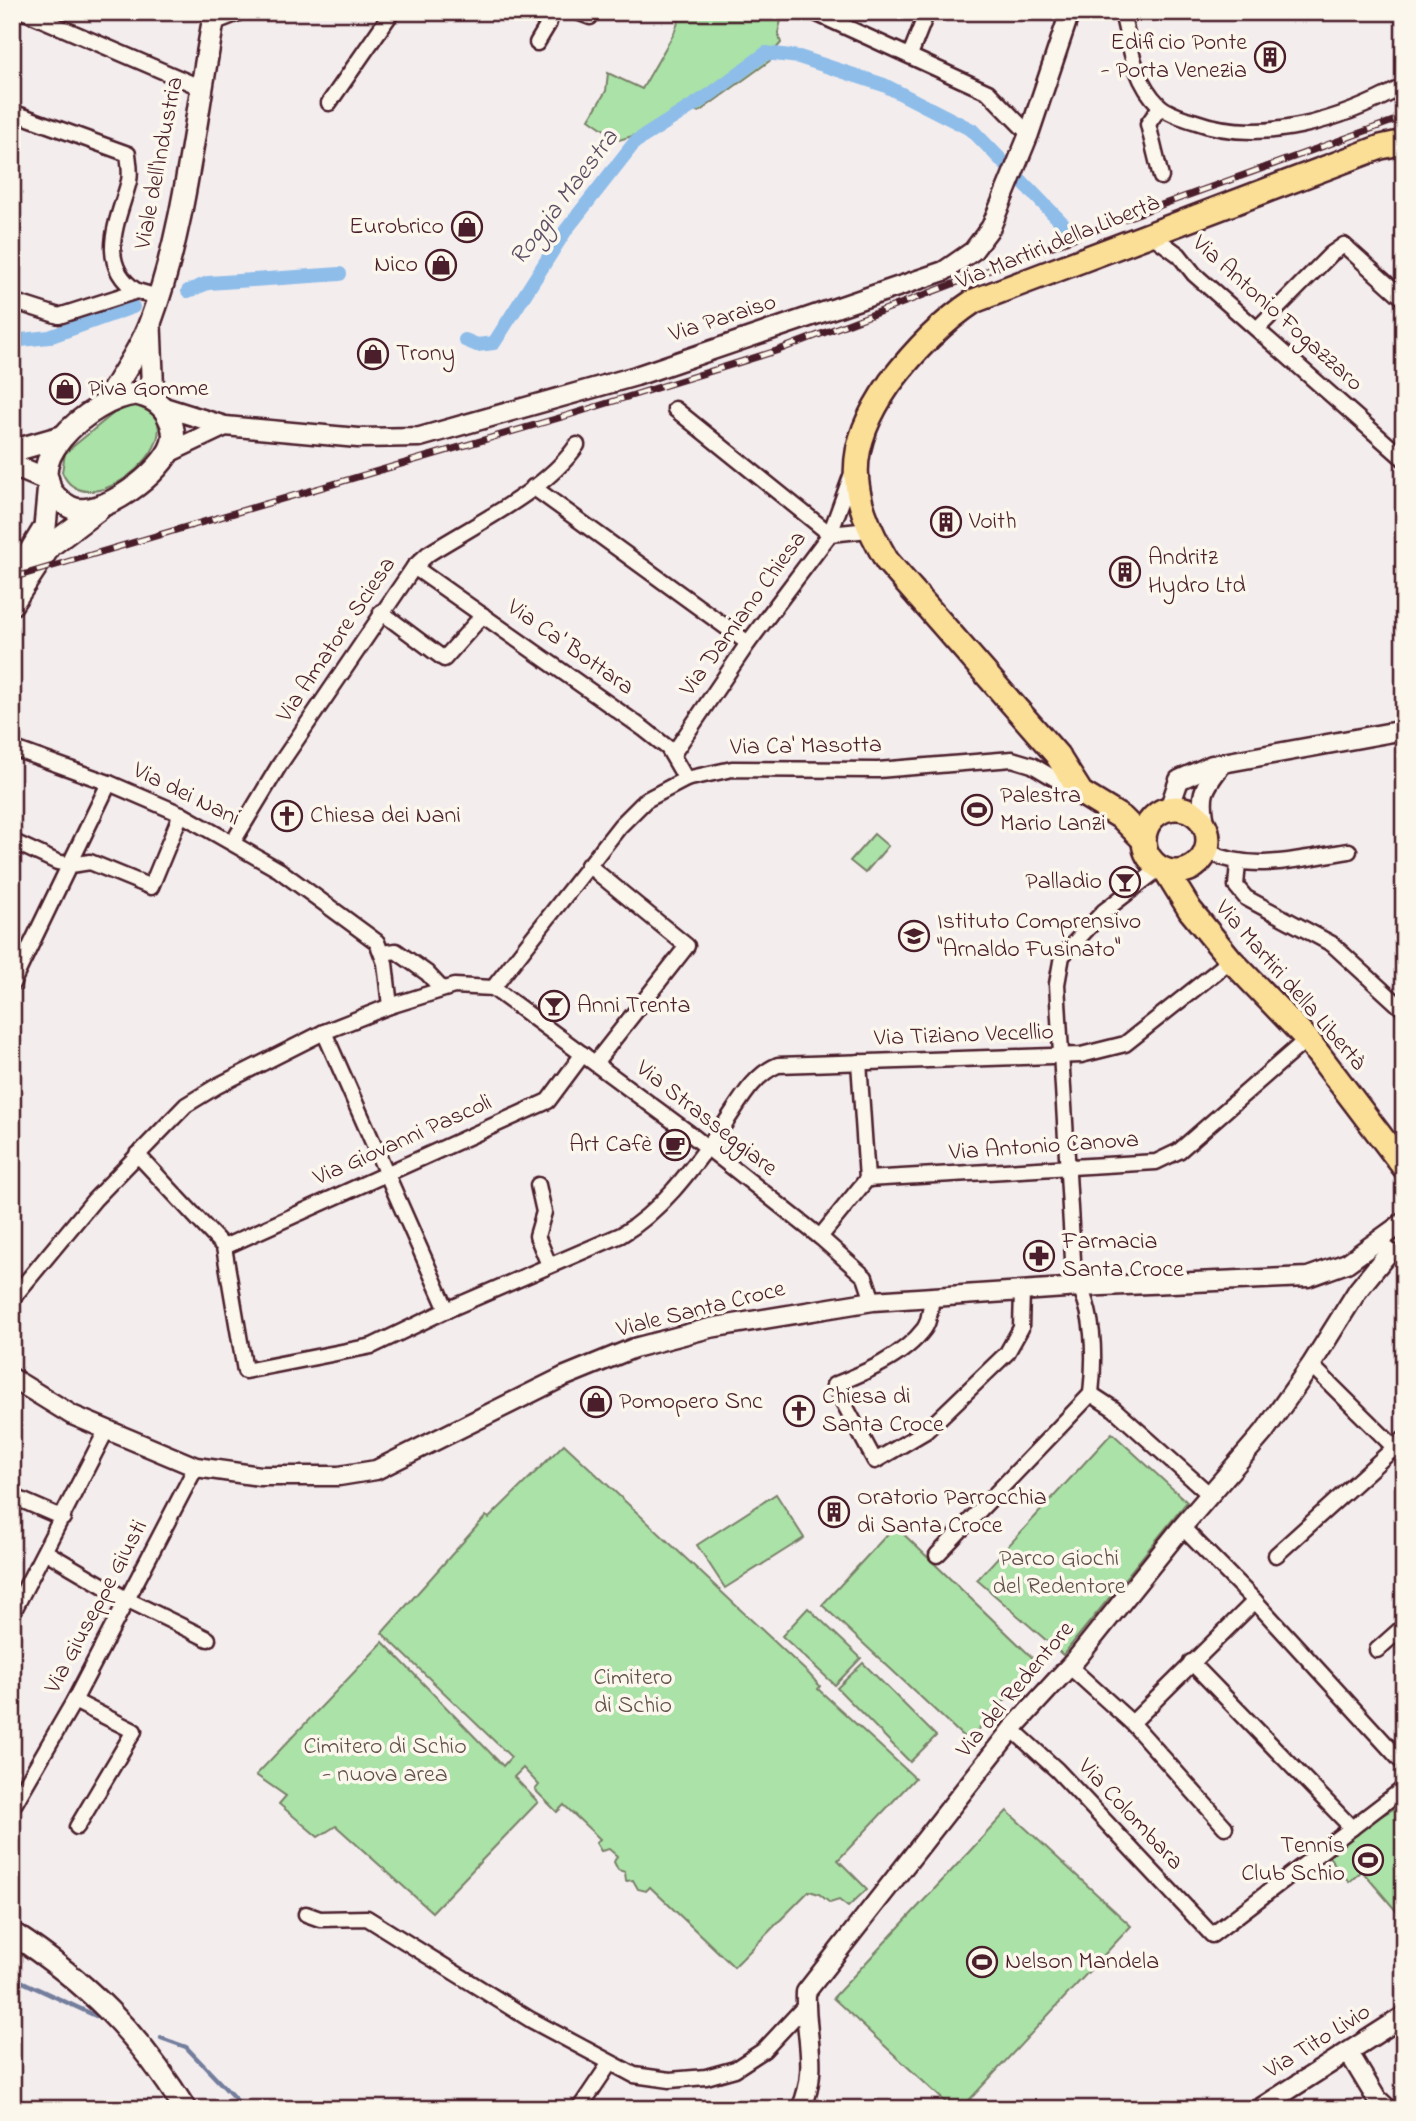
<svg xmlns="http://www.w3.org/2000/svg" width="1416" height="2121" viewBox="0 0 1416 2121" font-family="'Indie Flower',sans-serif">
	<rect width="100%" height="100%" fill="#f4edee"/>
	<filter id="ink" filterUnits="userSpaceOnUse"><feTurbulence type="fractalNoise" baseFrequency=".0143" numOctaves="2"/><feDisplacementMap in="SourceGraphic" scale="14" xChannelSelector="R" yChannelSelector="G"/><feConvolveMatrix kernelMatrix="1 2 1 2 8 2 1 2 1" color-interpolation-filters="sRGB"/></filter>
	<g filter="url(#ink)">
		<g fill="#aae2a7" stroke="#7a8069" stroke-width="2">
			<polygon points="682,12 783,12 778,33 781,43 773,52 775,57 699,112 685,107 646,132 619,140 589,119 606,91 608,73 642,89 674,33"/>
			<path d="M137,405C207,427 88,534 62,472L65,453L120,408Z"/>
			<polygon points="874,834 888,846 865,873 850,861"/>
			<polygon points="1112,1433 1187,1502 1063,1655 977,1580"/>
			<polygon points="564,1444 809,1674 820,1686 818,1689 915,1778 838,1860 867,1889 848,1907 839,1900 830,1903 819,1894 809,1891 734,1967 650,1887 646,1891 638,1889 633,1880 626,1881 625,1872 618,1870 614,1862 617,1856 609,1849 601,1851 596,1843 600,1839 564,1805 557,1812 535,1790 539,1785 523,1768 514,1777 538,1802 432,1912 336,1826 318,1837 279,1804 286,1796 256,1775 383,1642 503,1766 511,1757 382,1633 486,1516 489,1518"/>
			<polygon points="776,1494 804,1538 725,1588 697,1545"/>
			<polygon points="895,1526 1038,1663 968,1741 822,1605"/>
			<polygon points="808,1608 861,1658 835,1685 782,1636"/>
			<polygon points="863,1663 936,1736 910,1762 837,1688"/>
			<polygon points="1404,1803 1404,1920 1362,1871 1349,1882 1323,1849"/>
			<polygon points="1007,1811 1131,1926 961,2109 953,2109 833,1998"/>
		</g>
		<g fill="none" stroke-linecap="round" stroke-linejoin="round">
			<g stroke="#737e9d" stroke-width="4.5">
				<polyline points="12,1977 96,2016"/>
				<polyline points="161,2038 186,2047 245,2109"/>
			</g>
			<g stroke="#8ebde9" stroke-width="14">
				<polyline points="188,291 208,283 340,274"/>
				<polyline points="465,340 477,345 494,343 566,230 635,142 708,96 766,53 799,57 884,85 972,130 1071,232"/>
				<polyline points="12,341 49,337 133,307"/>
			</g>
			<g stroke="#4a1f2b" stroke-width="19">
				<g id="minor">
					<polyline points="25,12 202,88"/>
					<polyline points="534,12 549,23 537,43"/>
					<polyline points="577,12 590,17 592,12"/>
					<polyline points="813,12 988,92 1029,134"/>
					<path d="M1122,12C1130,45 1134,81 1159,105C1167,113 1183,118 1193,121C1262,146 1342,120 1404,86"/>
					<polyline points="213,23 241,12"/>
					<polyline points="910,55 927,12"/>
					<polyline points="329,103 392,12"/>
					<polyline points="1160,107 1148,124 1161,177"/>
					<path d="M12,112L128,154C129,163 131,172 129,181C120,217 94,263 137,291"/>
					<polyline points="1149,233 1179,255 1194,274 1404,459"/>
					<polyline points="12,301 59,316 137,291 158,297"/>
					<polyline points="1258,328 1331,254 1344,245 1404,299"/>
					<polyline points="675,409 830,534 853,471"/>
					<polyline points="533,487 748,643"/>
					<polyline points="414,567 644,729 668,748 686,779"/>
					<polyline points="381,612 444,659 483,615"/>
					<polyline points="12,748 109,783 181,814 279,870 377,942 385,963 390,1006"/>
					<polyline points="673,754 748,643 830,534 869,530"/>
					<polyline points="12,841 57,862 71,865 90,862 151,887 181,814"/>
					<path d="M233,842L280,764L414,567L428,554C475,524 546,491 577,445"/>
					<path d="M1207,851C1251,874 1302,858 1349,851"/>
					<polyline points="1238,863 1236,886 1246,898 1332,944 1404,1010"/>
					<polyline points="588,865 687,946 595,1063"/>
					<polyline points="383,953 396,951 427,973 442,989"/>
					<polyline points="12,984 109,783"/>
					<polyline points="493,988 620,826 646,800 686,779 732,769 878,770 1012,759 1032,765 1076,791"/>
					<polyline points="493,988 689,1133 820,1237 865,1277 873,1301"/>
					<polyline points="324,1032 447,1310"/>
					<path d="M137,1154L224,1247L245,1371L372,1346L447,1310L621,1235C662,1211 693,1167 721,1129C738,1106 751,1076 778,1065L1081,1055L1125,1044L1231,960"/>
					<polyline points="867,1179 1156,1162 1179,1151 1307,1039"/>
					<polyline points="538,1185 544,1212 537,1236 549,1265"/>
					<polyline points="820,1237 867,1179 859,1062"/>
					<polyline points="224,1247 548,1101 583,1054"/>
					<path d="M932,1297C930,1308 930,1321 924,1329C903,1357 864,1373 834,1385L875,1461L926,1431L1007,1353L1021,1328L1022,1291"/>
					<polyline points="12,1299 94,1200 186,1105 217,1086 324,1032 390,1006 454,986 493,988"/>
					<polyline points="1311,1365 1404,1457"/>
					<path d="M1091,1394C1095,1357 1095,1309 1074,1277L1057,984L1062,956L1104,911L1160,868"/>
					<polyline points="1091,1394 1114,1409 1209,1494"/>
					<polyline points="12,1496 63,1518"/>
					<polyline points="1182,1527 1255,1601 1404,1764"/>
					<polyline points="46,1552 126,1599 208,1639"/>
					<polyline points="937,1555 1091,1394"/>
					<polyline points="1276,1555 1404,1439"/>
					<polyline points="12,1614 106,1431"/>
					<polyline points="1377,1650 1404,1626"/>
					<polyline points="1191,1662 1352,1828"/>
					<polyline points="1069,1666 1132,1723 1225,1827"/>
					<polyline points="74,1701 134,1731 77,1827"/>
					<polyline points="1132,1723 1255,1601"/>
					<polyline points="1012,1729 1057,1770 1212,1935 1404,1788"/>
					<polyline points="15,1803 74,1701 196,1467"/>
					<polyline points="306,1914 320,1919 367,1918 531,2020 634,2075 670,2080 706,2077 735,2069 764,2050 805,2006"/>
					<polyline points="579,2109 610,2063"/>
				</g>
			</g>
			<g stroke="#4a1f2b" stroke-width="23">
				<g id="tertiary">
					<polyline points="161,406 225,426 358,438 420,437 636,376 944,271 973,251 991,227 1029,134 1070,12"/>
					<polyline points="168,453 225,426"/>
					<polyline points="1169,809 1179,780 1212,765 1404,730"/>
					<path d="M1206,828C1199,795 1202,789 1222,764"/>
					<polyline points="12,1378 72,1415 196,1467 260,1476 339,1476 376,1470 563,1377 634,1348 710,1328 873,1301 1080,1287 1308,1277 1347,1263 1404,1222"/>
					<polyline points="1349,2053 1376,2098 1388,2109"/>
					<path d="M801,2109C820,2067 804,2035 806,1992L1012,1729L1077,1658L1182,1527L1264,1432L1311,1365L1358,1290L1389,1252"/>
					<polyline points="1259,2109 1404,2016"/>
				</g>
			</g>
			<g stroke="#4a1f2b" stroke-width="26">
				<g id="secondary">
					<polyline points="150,325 153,399"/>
					<path d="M136,394C151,397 163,404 169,418C173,426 175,435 172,444C164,471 99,522 70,507C3,471 93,397 136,394Z"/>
					<path d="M105,404C120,377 141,349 151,320C187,222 195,114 215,12"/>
					<polyline points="12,451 61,437"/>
					<polyline points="12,465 48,480"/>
					<polyline points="25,560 45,527 49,484"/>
					<polyline points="12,604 50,546 99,509"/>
					<path d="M12,1933C87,1982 138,2033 185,2109"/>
				</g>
			</g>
			<g stroke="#4a1f2b" stroke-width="28">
				<g id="primary">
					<circle cx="1176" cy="840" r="32"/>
					<path d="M1144,840L1122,818L1081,793L1057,755L887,561C847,492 844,449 890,383C914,351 941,323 974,301L1381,147L1404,142"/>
					<polyline points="1166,871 1190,910 1231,960 1307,1039 1404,1167"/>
				</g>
			</g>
			<use href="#minor" stroke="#fbf7ec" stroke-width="14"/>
			<use href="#tertiary" stroke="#fbf7ec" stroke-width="18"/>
			<use href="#secondary" stroke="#fbf7ec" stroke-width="21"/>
			<use href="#primary" stroke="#fbdf96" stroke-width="23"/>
			<g stroke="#4a1f2b" stroke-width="7">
				<polyline id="rail" points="12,578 569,415 776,351 1153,208 1404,117"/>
			</g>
			<use href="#rail" stroke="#fbf7ec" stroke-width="4.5" stroke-dasharray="13" stroke-linecap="butt"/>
		</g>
	</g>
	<defs>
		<g id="building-ring" transform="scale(1.575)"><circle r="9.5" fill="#fbf7ec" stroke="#4a1f2b" stroke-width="1.5"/><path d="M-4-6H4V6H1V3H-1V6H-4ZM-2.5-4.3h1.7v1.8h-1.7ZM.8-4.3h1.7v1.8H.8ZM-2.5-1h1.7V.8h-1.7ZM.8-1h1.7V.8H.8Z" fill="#4a1f2b"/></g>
		<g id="shop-ring" transform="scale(1.575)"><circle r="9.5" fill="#fbf7ec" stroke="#4a1f2b" stroke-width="1.5"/><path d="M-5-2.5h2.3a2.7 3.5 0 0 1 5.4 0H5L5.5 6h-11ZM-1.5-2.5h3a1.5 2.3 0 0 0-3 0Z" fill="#4a1f2b"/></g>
		<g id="stadium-ring" transform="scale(1.575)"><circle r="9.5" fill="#fbf7ec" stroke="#4a1f2b" stroke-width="1.5"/><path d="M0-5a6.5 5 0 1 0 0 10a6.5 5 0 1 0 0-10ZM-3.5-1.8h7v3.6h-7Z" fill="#4a1f2b"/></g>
		<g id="church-ring" transform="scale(1.575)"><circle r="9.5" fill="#fbf7ec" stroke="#4a1f2b" stroke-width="1.5"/><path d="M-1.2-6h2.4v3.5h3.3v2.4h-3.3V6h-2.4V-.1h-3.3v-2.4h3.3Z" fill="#4a1f2b"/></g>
		<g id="bar-ring" transform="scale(1.575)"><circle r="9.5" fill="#fbf7ec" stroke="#4a1f2b" stroke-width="1.5"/><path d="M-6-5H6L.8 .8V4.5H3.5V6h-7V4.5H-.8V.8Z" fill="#4a1f2b"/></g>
		<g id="school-ring" transform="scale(1.575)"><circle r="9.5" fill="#fbf7ec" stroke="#4a1f2b" stroke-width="1.5"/><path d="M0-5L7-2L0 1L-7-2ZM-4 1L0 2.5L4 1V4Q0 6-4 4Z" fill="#4a1f2b"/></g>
		<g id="cafe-ring" transform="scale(1.575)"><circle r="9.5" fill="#fbf7ec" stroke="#4a1f2b" stroke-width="1.5"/><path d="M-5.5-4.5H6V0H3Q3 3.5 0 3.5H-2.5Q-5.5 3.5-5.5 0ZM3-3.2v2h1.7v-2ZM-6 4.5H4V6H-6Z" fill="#4a1f2b"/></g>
		<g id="pharmacy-ring" transform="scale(1.575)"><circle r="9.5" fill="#fbf7ec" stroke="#4a1f2b" stroke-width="1.5"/><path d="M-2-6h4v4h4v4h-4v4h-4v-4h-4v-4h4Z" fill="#4a1f2b"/></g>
	</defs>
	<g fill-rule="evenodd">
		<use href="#building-ring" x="1270" y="57"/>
		<use href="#shop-ring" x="467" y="227"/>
		<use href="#shop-ring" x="441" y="265"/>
		<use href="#shop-ring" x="373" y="354"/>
		<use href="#shop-ring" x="65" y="389"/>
		<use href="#building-ring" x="946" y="522"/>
		<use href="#building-ring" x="1125" y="572"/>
		<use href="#stadium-ring" x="977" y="810"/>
		<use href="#church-ring" x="287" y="816"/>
		<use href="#bar-ring" x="1125" y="882"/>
		<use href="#school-ring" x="914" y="936"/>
		<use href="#bar-ring" x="554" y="1006"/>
		<use href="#cafe-ring" x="675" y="1145"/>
		<use href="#pharmacy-ring" x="1039" y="1256"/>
		<use href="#shop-ring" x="596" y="1402"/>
		<use href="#church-ring" x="799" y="1411"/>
		<use href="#building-ring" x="834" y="1512"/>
		<use href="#stadium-ring" x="1368" y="1860"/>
		<use href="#stadium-ring" x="982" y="1962"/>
	</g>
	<g text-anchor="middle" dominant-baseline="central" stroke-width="7" stroke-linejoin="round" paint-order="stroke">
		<g font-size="24" fill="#4a1f2b" stroke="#fbf7ec" text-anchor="start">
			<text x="1247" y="43" text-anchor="end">Edificio Ponte<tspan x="1247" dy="28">- Porta Venezia</tspan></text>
			<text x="444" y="227" text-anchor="end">Eurobrico</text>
			<text x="418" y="265" text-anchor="end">Nico</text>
			<text x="396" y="354">Trony</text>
			<text x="88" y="389">Piva Gomme</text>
			<text x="969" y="522">Voith</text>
			<text x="1148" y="558">Andritz<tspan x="1148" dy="28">Hydro Ltd</tspan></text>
			<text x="1000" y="796">Palestra<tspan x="1000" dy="28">Mario Lanzi</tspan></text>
			<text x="310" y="816">Chiesa dei Nani</text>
			<text x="1102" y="882" text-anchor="end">Palladio</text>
			<text x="937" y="922">Istituto Comprensivo<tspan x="937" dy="28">"Arnaldo Fusinato"</tspan></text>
			<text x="577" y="1006">Anni Trenta</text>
			<text x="652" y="1145" text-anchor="end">Art Cafè</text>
			<text x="1062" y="1242">Farmacia<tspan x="1062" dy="28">Santa Croce</tspan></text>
			<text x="822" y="1397">Chiesa di<tspan x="822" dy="28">Santa Croce</tspan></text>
			<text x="619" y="1402">Pomopero Snc</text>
			<text x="857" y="1498">Oratorio Parrocchia<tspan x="857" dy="28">di Santa Croce</tspan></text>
			<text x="1345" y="1846" text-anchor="end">Tennis<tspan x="1345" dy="28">Club Schio</tspan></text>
			<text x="1005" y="1962">Nelson Mandela</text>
		</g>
		<g font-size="24" fill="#4a1f2b" stroke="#fbf7ec">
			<text transform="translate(160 163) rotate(-79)">Viale dell'Industria</text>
			<text transform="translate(1058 243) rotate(-22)">Via Martiri della Libertà</text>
			<text transform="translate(1277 314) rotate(42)">Via Antonio Fogazzaro</text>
			<text transform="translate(723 319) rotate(-18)">Via Paraiso</text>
			<text transform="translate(744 614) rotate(-54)">Via Damiano Chiesa</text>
			<text transform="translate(337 640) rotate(-56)">Via Amatore Sciesa</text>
			<text transform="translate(570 648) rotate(35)">Via Ca' Bottara</text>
			<text transform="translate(806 747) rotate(-1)">Via Ca' Masotta</text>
			<text transform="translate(186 795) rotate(26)">Via dei Nani</text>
			<text transform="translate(1290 986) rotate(49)">Via Martiri della Libertà</text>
			<text transform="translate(964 1036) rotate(-2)">Via Tiziano Vecellio</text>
			<text transform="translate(706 1119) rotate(38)">Via Strasseggiare</text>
			<text transform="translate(403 1141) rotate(-24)">Via Giovanni Pascoli</text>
			<text transform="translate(1044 1147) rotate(-4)">Via Antonio Canova</text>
			<text transform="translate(701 1310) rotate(-14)">Viale Santa Croce</text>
			<text transform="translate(97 1607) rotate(-62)">Via Giuseppe Giusti</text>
			<text transform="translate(1016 1690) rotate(-50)">Via del Redentore</text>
			<text transform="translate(1130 1815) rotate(47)">Via Colombara</text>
			<text transform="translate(1318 2042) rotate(-32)">Via Tito Livio</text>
		</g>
		<g font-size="24" fill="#62504a" stroke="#fbf7ec">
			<text x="1059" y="1559">Parco Giochi<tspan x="1059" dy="28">del Redentore</tspan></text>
			<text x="633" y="1678">Cimitero<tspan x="633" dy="28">di Schio</tspan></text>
			<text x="385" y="1747">Cimitero di Schio<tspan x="385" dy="28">- nuova area</tspan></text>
		</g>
		<g font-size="26" font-style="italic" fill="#5e4e64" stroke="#fbf7ec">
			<text transform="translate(565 198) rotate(-53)">Roggia Maestra</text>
		</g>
	</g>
	<rect width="1416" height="2121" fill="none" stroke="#fbf7ec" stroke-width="42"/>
	<rect x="21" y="21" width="1374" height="2079" fill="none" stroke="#4a1f2b" stroke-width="2.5" filter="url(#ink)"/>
</svg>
